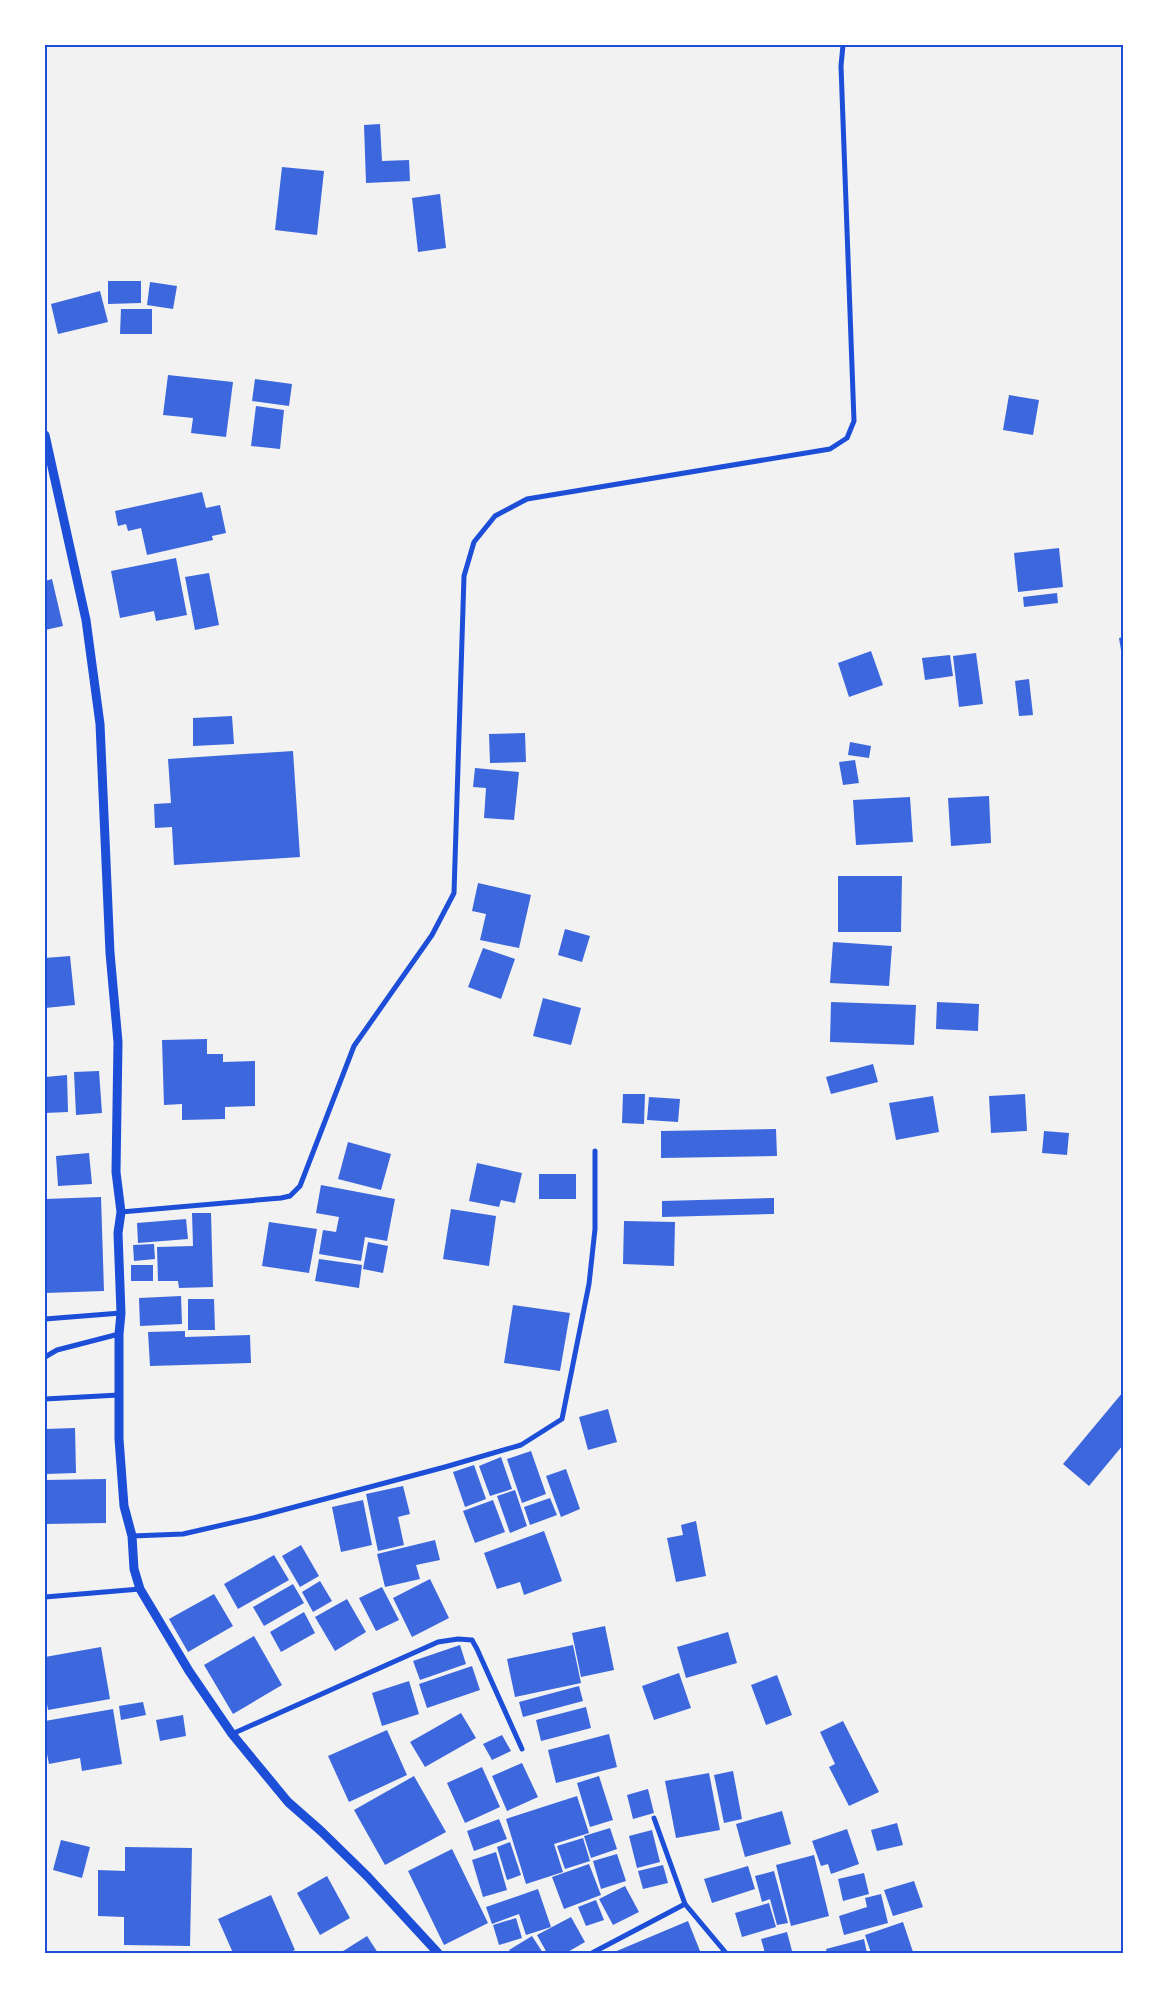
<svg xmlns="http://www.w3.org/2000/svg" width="1168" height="1998" viewBox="0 0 1168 1998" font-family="Rubik,sans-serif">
	<rect width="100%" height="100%" fill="#f2f2f2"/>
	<g fill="#3d67dc">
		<polygon points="380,124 382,161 409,160 410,181 366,183 364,125"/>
		<polygon points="282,167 324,171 317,235 275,230"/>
		<polygon points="440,194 446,248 418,252 412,198"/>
		<polygon points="108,281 141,281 141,303 108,304"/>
		<polygon points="150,282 177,286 173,309 147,305"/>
		<polygon points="100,291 108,322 58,334 51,304"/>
		<polygon points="121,309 152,309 152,334 120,334"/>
		<polygon points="168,375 233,382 226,437 191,433 193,418 163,415"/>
		<polygon points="255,379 292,384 289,406 252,401"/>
		<polygon points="1009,395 1039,400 1033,435 1003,430"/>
		<polygon points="256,406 284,410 280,449 251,446"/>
		<polygon points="202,492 206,508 220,505 226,533 212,536 213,540 147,555 141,528 128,531 126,524 118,526 115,511"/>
		<polygon points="1059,548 1063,587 1018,592 1014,553"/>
		<polygon points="176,558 187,615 156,621 154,611 120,618 111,571"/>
		<polygon points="209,573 219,625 195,630 185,577"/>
		<polygon points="52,579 63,626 45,630 45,581"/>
		<polygon points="1057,593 1058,603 1024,607 1023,597"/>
		<polygon points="1123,637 1123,656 1122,656 1119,638"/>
		<polygon points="871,651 883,685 849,697 838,663"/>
		<polygon points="976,653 983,704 959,707 953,656"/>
		<polygon points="950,655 953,676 925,680 922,658"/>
		<polygon points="1029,679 1033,715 1019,716 1015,681"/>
		<polygon points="232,716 234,744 193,746 193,718"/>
		<polygon points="525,733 526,762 490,763 489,734"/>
		<polygon points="850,742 871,746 869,758 848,755"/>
		<polygon points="293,751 300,857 174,865 172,827 155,828 154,804 171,803 168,759"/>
		<polygon points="855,760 859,783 843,785 839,762"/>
		<polygon points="475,768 519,772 514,820 484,818 486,788 473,787"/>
		<polygon points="989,796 991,843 951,846 948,798"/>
		<polygon points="910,797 913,842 856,845 853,800"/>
		<polygon points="838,876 902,876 901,932 838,932"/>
		<polygon points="478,883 531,895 519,948 480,940 486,914 472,911"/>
		<polygon points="565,929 590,936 582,962 558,955"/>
		<polygon points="833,942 892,946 889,986 830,983"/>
		<polygon points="483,948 515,959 501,999 468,987"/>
		<polygon points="70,956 75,1005 45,1008 45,958"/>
		<polygon points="543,998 581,1008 571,1045 533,1036"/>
		<polygon points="831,1002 916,1005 914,1045 830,1042"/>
		<polygon points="937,1002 979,1004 978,1031 936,1029"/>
		<polygon points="207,1039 207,1054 223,1054 223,1062 255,1061 255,1106 225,1107 225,1119 182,1120 182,1104 164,1105 162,1040"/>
		<polygon points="873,1064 878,1082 831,1094 826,1077"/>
		<polygon points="99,1071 102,1113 76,1115 74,1072"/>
		<polygon points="67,1075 68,1112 45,1113 45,1077"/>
		<polygon points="623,1094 645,1094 644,1124 622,1123"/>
		<polygon points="1025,1094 1027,1131 991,1133 989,1096"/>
		<polygon points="933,1096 939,1132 896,1140 889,1103"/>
		<polygon points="649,1097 680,1099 678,1122 647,1120"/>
		<polygon points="776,1129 777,1156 661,1158 661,1131"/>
		<polygon points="1044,1131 1069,1133 1067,1155 1042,1153"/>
		<polygon points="348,1142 391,1154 381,1190 338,1179"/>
		<polygon points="89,1153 92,1184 58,1186 56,1156"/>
		<polygon points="477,1163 522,1173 515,1203 501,1200 499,1207 469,1201"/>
		<rect x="539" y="1174" width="37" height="25"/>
		<polygon points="321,1185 395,1199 387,1241 365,1237 361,1261 319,1254 323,1230 336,1232 339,1217 316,1213"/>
		<polygon points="101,1197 104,1291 45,1293 45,1199"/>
		<polygon points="774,1198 774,1214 662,1217 662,1201"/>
		<polygon points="451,1209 496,1216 489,1266 443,1259"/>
		<polygon points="192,1213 211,1213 213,1287 179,1288 178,1281 158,1281 157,1247 193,1246"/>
		<polygon points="186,1219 188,1239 138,1243 137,1223"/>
		<polygon points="624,1221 675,1222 674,1266 623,1264"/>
		<polygon points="269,1222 317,1229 309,1273 262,1266"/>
		<polygon points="368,1242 388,1246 383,1273 363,1269"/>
		<polygon points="154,1244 155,1259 134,1261 133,1245"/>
		<polygon points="319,1259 362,1265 359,1288 315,1281"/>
		<rect x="131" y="1265" width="22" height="16"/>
		<polygon points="181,1296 182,1324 140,1326 139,1298"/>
		<polygon points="188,1299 214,1299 215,1330 188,1330"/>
		<polygon points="513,1305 570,1313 560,1371 504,1363"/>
		<polygon points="185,1331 185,1337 250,1335 251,1363 150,1366 148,1332"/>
		<polygon points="1123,1392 1123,1445 1089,1486 1063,1464"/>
		<polygon points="608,1409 617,1442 588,1450 579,1417"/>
		<polygon points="75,1428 76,1473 45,1474 45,1429"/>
		<polygon points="531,1451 546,1494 522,1503 507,1459"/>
		<polygon points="501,1457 512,1489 490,1496 479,1466"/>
		<polygon points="474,1465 486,1499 465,1507 453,1472"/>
		<polygon points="566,1469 580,1509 561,1517 546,1476"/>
		<polygon points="106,1479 106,1523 45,1524 45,1480"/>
		<polygon points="403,1486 410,1514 398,1517 404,1545 378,1551 366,1494"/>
		<polygon points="515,1490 527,1526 510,1533 497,1496"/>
		<polygon points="550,1498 557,1515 530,1525 524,1507"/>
		<polygon points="363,1500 372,1545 341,1552 332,1507"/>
		<polygon points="493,1500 505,1532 475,1543 463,1511"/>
		<polygon points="696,1521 706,1576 676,1582 667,1538 683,1535 681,1525"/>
		<polygon points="544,1531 562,1581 524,1595 520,1582 497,1589 484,1553"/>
		<polygon points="435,1540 440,1560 416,1565 420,1579 385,1587 377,1554"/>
		<polygon points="301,1545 319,1576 300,1587 282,1556"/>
		<polygon points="274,1555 289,1580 238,1609 224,1584"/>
		<polygon points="430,1579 449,1618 412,1637 393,1598"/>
		<polygon points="320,1581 332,1601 313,1612 302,1592"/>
		<polygon points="293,1584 304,1603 264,1626 253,1607"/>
		<polygon points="382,1587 399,1620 376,1631 359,1598"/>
		<polygon points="214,1594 233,1626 188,1652 169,1619"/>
		<polygon points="347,1599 366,1632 335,1651 315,1617"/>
		<polygon points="304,1612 315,1633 281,1652 270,1632"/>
		<polygon points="605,1626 614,1670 581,1677 572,1633"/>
		<polygon points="728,1632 737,1663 686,1678 677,1647"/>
		<polygon points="254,1636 282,1685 233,1714 204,1665"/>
		<polygon points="460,1645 466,1664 420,1680 413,1661"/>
		<polygon points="573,1645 581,1683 515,1697 507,1659"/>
		<polygon points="101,1647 110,1699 48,1710 45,1692 45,1657"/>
		<polygon points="472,1666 480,1690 427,1708 419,1684"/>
		<polygon points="679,1673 691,1708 654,1720 642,1686"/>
		<polygon points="777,1675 792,1715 766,1725 751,1685"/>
		<polygon points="409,1681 419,1714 382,1726 372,1693"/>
		<polygon points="579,1686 583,1701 523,1717 519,1702"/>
		<polygon points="143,1702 146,1715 121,1720 119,1706"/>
		<polygon points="586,1707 591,1728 541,1741 536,1720"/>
		<polygon points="113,1709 122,1764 82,1771 80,1758 49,1764 45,1744 45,1721"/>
		<polygon points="461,1713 476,1738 425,1767 410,1742"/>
		<polygon points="183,1715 186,1736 160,1741 156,1720"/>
		<polygon points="843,1721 879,1792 849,1806 829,1767 835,1764 820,1732"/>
		<polygon points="387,1730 407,1775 349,1802 328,1756"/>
		<polygon points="609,1734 617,1767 556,1783 548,1750"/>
		<polygon points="502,1735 511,1751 492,1760 483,1744"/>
		<polygon points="522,1763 538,1797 507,1811 492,1776"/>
		<polygon points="482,1767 500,1807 465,1823 447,1783"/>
		<polygon points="733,1771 742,1819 724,1823 714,1775"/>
		<polygon points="709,1773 720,1830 676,1838 665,1781"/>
		<polygon points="414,1776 446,1832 385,1865 354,1810"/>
		<polygon points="599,1776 613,1820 590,1827 577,1783"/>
		<polygon points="648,1789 654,1813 633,1819 627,1795"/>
		<polygon points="577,1796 589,1833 554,1844 563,1872 526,1884 506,1819"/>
		<polygon points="782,1811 791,1844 745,1857 736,1824"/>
		<polygon points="499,1819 507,1839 474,1851 467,1831"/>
		<polygon points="897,1823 903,1845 877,1851 871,1830"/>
		<polygon points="610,1828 617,1849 591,1858 584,1836"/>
		<polygon points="847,1829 859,1864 831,1874 828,1864 821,1866 812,1841"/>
		<polygon points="652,1830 660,1862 637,1868 629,1836"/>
		<polygon points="583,1838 590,1861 565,1869 557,1846"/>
		<polygon points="61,1840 90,1847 82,1878 53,1870"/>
		<polygon points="510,1842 521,1875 507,1880 497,1847"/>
		<polygon points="125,1847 192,1848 190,1946 124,1945 124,1917 98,1916 98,1870 125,1871"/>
		<polygon points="452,1849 488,1923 444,1945 408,1871"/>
		<polygon points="496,1852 507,1890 483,1897 472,1860"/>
		<polygon points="617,1854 626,1881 601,1889 593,1861"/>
		<polygon points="814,1855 829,1916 791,1926 776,1865"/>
		<polygon points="589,1864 601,1895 564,1909 552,1877"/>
		<polygon points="663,1865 668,1883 643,1889 638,1871"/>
		<polygon points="748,1866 755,1889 712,1903 704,1879"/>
		<polygon points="774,1871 788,1923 777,1925 770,1899 762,1902 755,1876"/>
		<polygon points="864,1873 869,1894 843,1901 838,1879"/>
		<polygon points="327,1876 350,1918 320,1935 297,1893"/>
		<polygon points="914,1881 923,1907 893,1916 884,1890"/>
		<polygon points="625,1886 639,1912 613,1925 599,1899"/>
		<polygon points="538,1889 551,1927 526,1935 519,1914 492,1924 486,1907"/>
		<polygon points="881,1894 888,1923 844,1935 839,1916 867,1907 865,1898"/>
		<polygon points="271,1895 295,1950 288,1953 233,1953 218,1919"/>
		<polygon points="596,1900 604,1920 586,1926 578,1907"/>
		<polygon points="769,1903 776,1927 742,1937 735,1913"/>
		<polygon points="571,1917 585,1942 566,1953 547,1953 537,1935"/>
		<polygon points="516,1918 522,1938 499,1945 493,1925"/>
		<polygon points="688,1921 700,1951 696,1953 612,1953"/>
		<polygon points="903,1922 913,1952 871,1953 865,1935"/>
		<polygon points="787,1932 792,1951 765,1953 761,1939"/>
		<polygon points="367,1936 378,1953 340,1953"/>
		<polygon points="532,1936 543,1953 511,1953 509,1950"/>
		<polygon points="864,1939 867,1953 827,1953 826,1949"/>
	</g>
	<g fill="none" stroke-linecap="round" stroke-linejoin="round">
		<g stroke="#1d4ed8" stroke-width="5">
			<polyline points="121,1212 281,1198 290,1196 300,1186 354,1046 432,935 454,893 464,576 474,542 495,516 527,499 830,449 847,438 854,421 841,66 843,45"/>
			<polyline points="45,1319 121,1313"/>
			<polyline points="45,1357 57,1350 119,1334"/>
			<polyline points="45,1399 119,1395"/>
			<polyline points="132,1536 183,1534 257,1517 445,1467 521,1445 562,1419 589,1284 595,1229 595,1151"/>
			<polyline points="45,1597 140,1589"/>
			<polyline points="232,1734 438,1642 458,1639 472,1640 477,1649 522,1749"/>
			<polyline points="654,1818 685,1904"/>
			<polyline points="592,1953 685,1904 726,1953"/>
		</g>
		<polyline stroke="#1d4ed8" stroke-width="9" points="45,435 86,620 100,724 110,953 118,1042 116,1172 121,1212 118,1233 121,1313 119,1334 119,1439 124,1506 132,1536 134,1569 140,1589 189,1671 232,1734 288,1802 321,1831 368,1877 438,1953"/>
	</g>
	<rect width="1168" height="1998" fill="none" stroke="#ffffff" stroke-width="92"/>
	<rect x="46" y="46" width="1076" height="1906" fill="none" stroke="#1d4ed8" stroke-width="2"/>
</svg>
